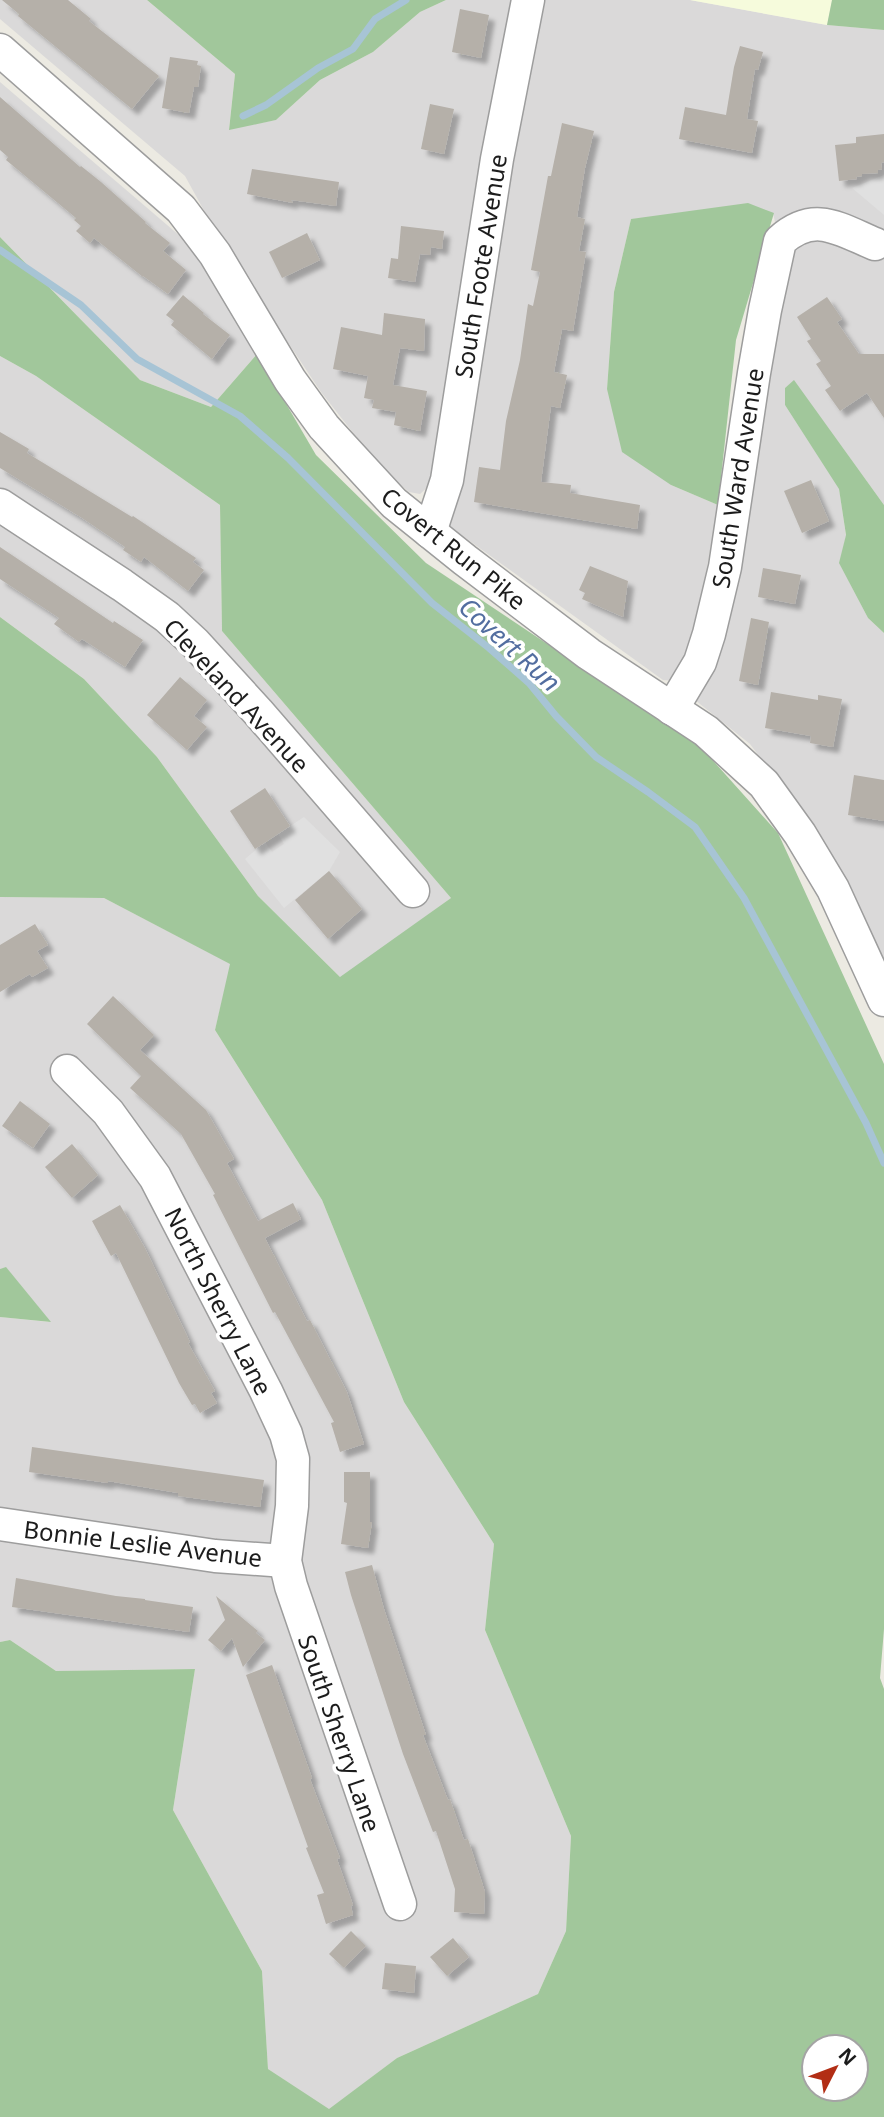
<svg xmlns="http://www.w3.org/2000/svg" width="884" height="2117" viewBox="0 0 884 2117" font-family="'Noto Sans',sans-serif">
	<defs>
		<filter id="shadow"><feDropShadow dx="6" dy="6" stdDeviation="2" flood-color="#0004"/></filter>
	</defs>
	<rect width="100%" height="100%" fill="#eceae2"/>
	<g fill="#dad9d9">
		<polygon points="0,0 147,0 235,74 229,129 276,120 320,80 373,52 420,12 446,0 512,0 430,485 420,494 409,492 380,467 321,392 223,245 185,176 0,19"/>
		<polygon points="540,0 690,0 827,25 884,30 884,505 794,381 785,388 785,405 839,488 846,536 840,564 868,618 884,633 884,966 831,853 750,744 695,700 785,268 773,213 631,219 614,292 607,389 671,485 718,505 702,596 684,660 674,681 663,680 449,526"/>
		<polygon points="0,82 194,248 257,354 211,407 140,380 0,237"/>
		<polygon points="0,356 36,376 220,505 222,631 451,898 341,978 258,896 157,757 84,679 0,617"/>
		<polygon points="0,897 104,898 231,964 215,1030 322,1200 404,1402 494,1544 485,1630 571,1836 566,1931 538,1994 397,2058 329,2110 268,2069 262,1971 173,1810 195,1669 56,1671 10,1640 0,1642 0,1317 49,1322 6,1268 0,1269"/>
	</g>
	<polygon fill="#f6fbdc" points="690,0 832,0 827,25"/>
	<g fill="#a1c79b" fill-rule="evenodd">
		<polygon points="147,0 446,0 420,12 373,52 320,80 276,120 229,130 235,74"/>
		<polygon points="832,0 884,0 884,30 827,25"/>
		<polygon points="748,203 774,213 736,340 718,505 671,485 622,452 607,389 614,292 631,219"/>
		<path d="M0,237L140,380L211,407L257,354L316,455L426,563L699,745L778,833L884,1064V1629L880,1678L884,1689V2117H0V1642L10,1640L56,1671L195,1669L173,1810L262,1971L268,2069L329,2109L397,2058L538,1994L566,1931L571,1836L485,1630L494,1544L404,1402L322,1200L215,1030L230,964L104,898L0,897V617L84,679L157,757L258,896L340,977L451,898L222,631L220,505L36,376L0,356ZM814,2047H856V2089H814Z"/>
		<polygon points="794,380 884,505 884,633 868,618 839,563 846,535 839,489 785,405 785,388"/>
		<polygon points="6,1267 51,1322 0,1317 0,1269"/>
	</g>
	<g fill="#e0e0e0">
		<polygon points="884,175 884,215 852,188"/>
		<polygon points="304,817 340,852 329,871 284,908 245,859 265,842 272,852 284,844 278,834"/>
	</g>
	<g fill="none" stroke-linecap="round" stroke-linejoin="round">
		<g stroke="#a7c4d5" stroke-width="7">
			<polyline points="243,116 266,105 318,68 353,49 375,19 406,0"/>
			<polyline points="0,250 81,305 137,359 240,416 288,458 432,603 489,648 529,683 556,716 596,757 648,792 695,827 744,898 866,1123 884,1163"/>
		</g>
	</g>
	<g fill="#b5b0a9" filter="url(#shadow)">
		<polygon points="2,0 68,0 91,19 89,21 159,76 132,109 18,16 19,14"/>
		<polygon points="460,9 489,15 481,58 452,52"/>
		<polygon points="740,46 763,52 758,70 755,69 747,119 758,121 752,153 679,139 685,107 726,115 734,67"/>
		<polygon points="170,57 198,61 197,65 201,66 198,87 194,87 189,113 162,108"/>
		<polygon points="0,97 80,167 81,166 101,182 146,222 145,223 170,243 163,251 186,270 168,294 143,276 143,277 94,238 90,243 76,231 81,226 74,220 76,218 6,160 8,157 0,150"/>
		<polygon points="430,104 454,109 444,154 421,149"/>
		<polygon points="562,123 594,131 585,168 577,217 585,219 579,251 586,252 573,331 562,329 554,372 567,375 560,408 551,406 541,482 571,485 570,493 640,505 637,529 474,502 479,467 500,470 506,421 520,360 528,304 533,306 540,272 531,270 548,176 551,176"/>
		<polygon points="884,134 884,162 881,163 882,169 878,170 878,173 862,174 862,176 856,177 857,179 839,181 835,145 856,143 856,137"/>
		<polygon points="252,169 339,182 336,206 291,200 293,203 247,194"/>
		<polygon points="401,226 444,231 442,249 431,247 430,255 420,254 415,282 388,278 391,258 398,259"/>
		<polygon points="307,233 320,260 282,278 269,252"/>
		<polygon points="183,295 204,313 203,314 230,335 212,359 171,325 174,321 166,315"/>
		<polygon points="827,297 842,319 837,322 859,354 884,354 884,418 867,393 840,411 825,390 831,386 816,364 821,361 807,341 811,339 797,317"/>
		<polygon points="384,313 425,319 424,351 400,348 393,385 427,391 420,431 394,425 396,412 372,408 374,400 364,398 368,376 333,369 341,327 382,335"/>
		<polygon points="0,432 29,449 27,453 132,517 133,516 196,558 193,562 204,570 188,591 144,557 141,562 123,550 125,547 82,518 0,468"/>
		<polygon points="811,480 829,521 802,533 784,491"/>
		<polygon points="0,547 113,623 114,621 143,640 125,667 82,639 79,642 54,624 59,618 0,579"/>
		<polygon points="590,566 628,581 623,617 582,599 585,593 579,590"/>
		<polygon points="763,568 801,575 795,604 758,597"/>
		<polygon points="751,618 769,622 758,685 739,681"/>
		<polygon points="180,677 207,700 194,716 207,727 187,750 147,715"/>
		<polygon points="771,692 818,700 818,695 842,699 833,747 810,743 811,736 765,728"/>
		<polygon points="854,775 884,780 884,821 848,815"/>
		<polygon points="265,788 290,826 255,849 230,811"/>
		<polygon points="329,871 362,909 328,939 295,900"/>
		<polygon points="35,924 48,945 37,951 48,968 32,977 30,974 0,992 0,945"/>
		<polygon points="113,996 154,1035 140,1050 206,1110 234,1159 227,1163 258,1221 293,1203 301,1219 265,1238 307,1321 310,1320 347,1392 364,1444 340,1452 331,1423 334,1422 275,1312 273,1313 213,1195 215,1194 181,1134 130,1088 141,1076 87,1024"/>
		<polygon points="20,1101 50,1124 33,1148 2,1126"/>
		<polygon points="72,1144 98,1175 72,1198 45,1167"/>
		<polygon points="120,1205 145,1248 190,1342 188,1343 215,1391 211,1393 217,1403 200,1413 195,1404 192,1405 179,1383 116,1253 111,1256 92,1221"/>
		<polygon points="32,1447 264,1480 260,1507 178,1496 178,1493 108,1481 108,1483 29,1472"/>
		<polygon points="344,1472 370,1472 370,1522 372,1522 368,1548 341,1544 347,1503 344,1502"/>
		<polygon points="372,1565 384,1609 426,1735 423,1735 448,1800 450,1799 464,1840 468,1839 485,1892 484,1914 454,1912 455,1889 436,1831 433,1832 403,1754 351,1595 345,1572"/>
		<polygon points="16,1578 116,1596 145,1599 145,1600 193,1607 189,1632 12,1607"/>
		<polygon points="216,1596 258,1631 256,1633 265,1640 243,1667 232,1638 221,1651 208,1640 225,1620"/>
		<polygon points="272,1665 312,1778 310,1779 340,1858 337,1859 353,1905 351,1906 353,1915 326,1924 317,1895 324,1893 306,1848 308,1847 246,1675"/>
		<polygon points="351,1931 366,1946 344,1968 329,1954"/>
		<polygon points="453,1938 469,1957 447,1976 430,1957"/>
		<polygon points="385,1963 416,1966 414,1993 382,1989"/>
	</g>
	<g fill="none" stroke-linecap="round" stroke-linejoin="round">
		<g stroke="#9d9d9d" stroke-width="35">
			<g id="minor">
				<polyline points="0,50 181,209 215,254 290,380 324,427 394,503 465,560 589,654 706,731 764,784 800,834 833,889 884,1000"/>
				<polyline points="0,505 122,585 167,617 195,643 258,712 413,891"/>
				<polyline points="430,532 447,480 497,159 528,0"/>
				<path d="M672,709L700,662L709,634L725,567L754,373L765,310L780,241C814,210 839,229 875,244"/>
				<polyline points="67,1071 108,1112 155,1177 266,1391 286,1434 293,1459 292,1506 285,1561 291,1586 400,1904"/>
				<polyline points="0,1524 215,1556 285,1561"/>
			</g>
		</g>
		<use href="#minor" stroke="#fff" stroke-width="32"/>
	</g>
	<g text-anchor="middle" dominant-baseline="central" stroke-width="7" stroke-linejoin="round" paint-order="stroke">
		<g font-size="24" fill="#1c1c1c" stroke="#fff">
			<text transform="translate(480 266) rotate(-81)">South Foote Avenue</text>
			<text transform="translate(737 478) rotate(-81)">South Ward Avenue</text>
			<text transform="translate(454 548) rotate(39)">Covert Run Pike</text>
			<text transform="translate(237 695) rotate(47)">Cleveland Avenue</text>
			<text transform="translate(219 1301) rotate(63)">North Sherry Lane</text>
			<text transform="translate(143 1543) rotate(7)">Bonnie Leslie Avenue</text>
			<text transform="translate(340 1733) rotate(71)">South Sherry Lane</text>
		</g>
		<g font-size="26" font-style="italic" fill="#536ea0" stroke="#fff">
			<text transform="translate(510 644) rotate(42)">Covert Run</text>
		</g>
	</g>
	<g transform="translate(835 2068) rotate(48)"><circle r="33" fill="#ffffff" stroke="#a4a4a4" stroke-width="2"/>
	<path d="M0-5L12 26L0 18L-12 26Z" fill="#b22e15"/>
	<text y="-10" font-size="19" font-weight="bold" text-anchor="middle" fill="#1c1c1c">N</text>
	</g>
</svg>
